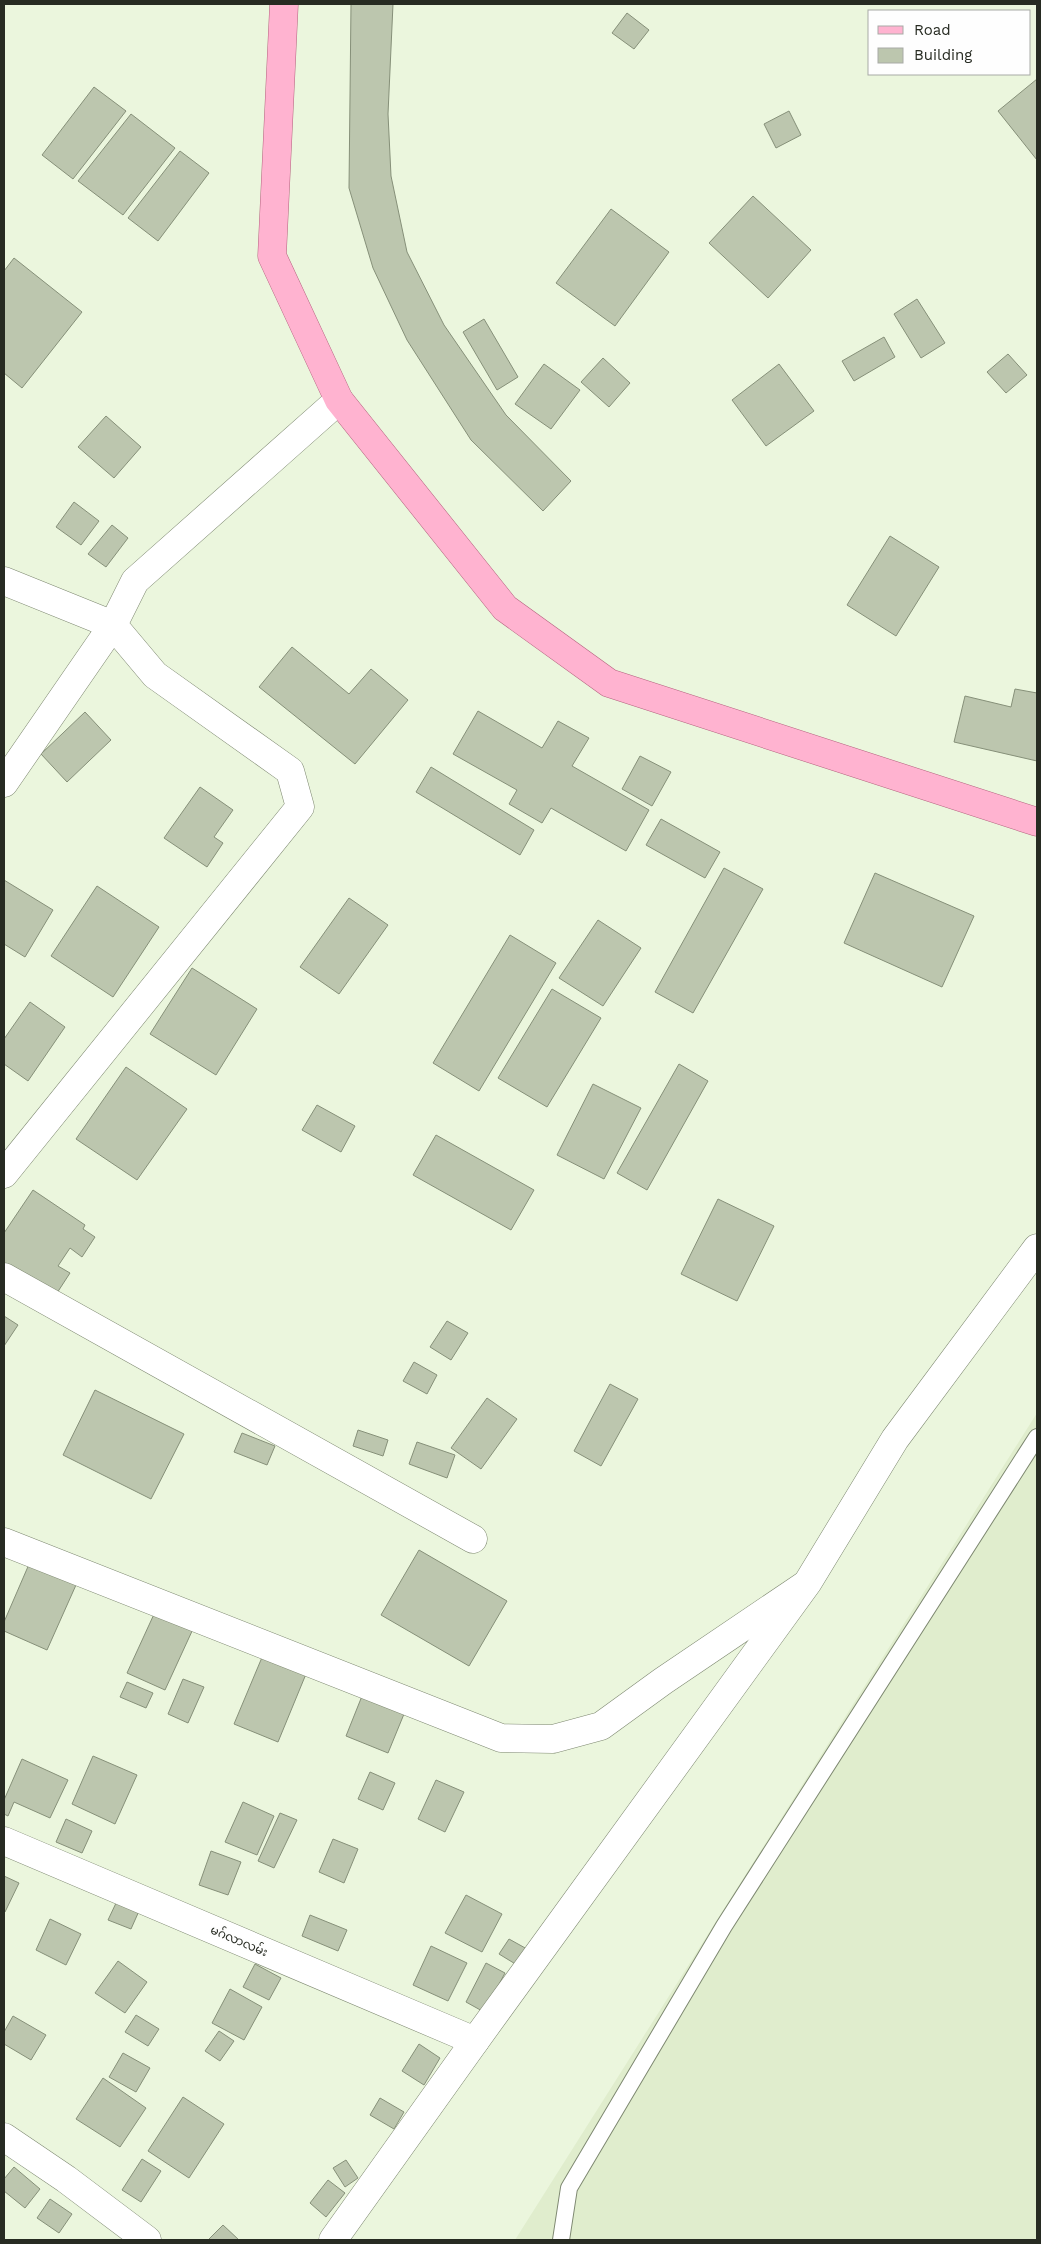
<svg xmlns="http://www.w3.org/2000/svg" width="1041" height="2244" viewBox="0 0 1041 2244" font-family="'Work Sans','Noto Sans Myanmar',sans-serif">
	<rect width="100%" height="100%" fill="#ebf6dd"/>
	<polygon fill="#e0edcd" points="1037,1413 1037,2240 515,2240"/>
	<g fill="#bcc6ae" stroke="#869079">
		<polygon points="351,4 393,4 388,114 391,176 407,252 444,325 506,415 571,481 543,511 471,440 407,340 373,268 349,188"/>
		<polygon points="627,13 649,30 634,49 612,33"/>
		<polygon points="1037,79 1037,160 998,111"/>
		<polygon points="94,87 126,111 73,179 42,155"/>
		<polygon points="789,111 801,135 776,148 764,124"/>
		<polygon points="131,114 175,148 123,215 78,181"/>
		<polygon points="180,151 209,173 158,241 128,218"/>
		<polygon points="753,196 811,250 768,298 709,243"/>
		<polygon points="611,209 669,252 615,326 556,283"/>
		<polygon points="14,258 82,312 22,388 4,373 4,271"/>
		<polygon points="917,299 945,343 921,358 894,314"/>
		<polygon points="484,319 518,377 497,390 463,332"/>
		<polygon points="884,337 895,357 854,381 842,361"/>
		<polygon points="1008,354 1027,375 1006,393 987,372"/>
		<polygon points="603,358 630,383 609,407 581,382"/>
		<polygon points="544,364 580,390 551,429 515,404"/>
		<polygon points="779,364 814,411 766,446 732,400"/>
		<polygon points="106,416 141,447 114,478 78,447"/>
		<polygon points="74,502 99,521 81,545 56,527"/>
		<polygon points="112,525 128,538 106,567 88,554"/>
		<polygon points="890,536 939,567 896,636 847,605"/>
		<polygon points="292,647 349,694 371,669 408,700 355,764 259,687"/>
		<polygon points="1015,689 1037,693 1037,761 954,742 965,696 1011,707"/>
		<polygon points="478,711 542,748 558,721 589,738 572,766 649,810 626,851 551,808 542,823 509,804 517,790 453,754"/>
		<polygon points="85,712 111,740 67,782 41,754"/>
		<polygon points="640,756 671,772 652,806 622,789"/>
		<polygon points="431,767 534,830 520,855 416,792"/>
		<polygon points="200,787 233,810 214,837 223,843 207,867 164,838"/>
		<polygon points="661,819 720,852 705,878 646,845"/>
		<polygon points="724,868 763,889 693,1013 655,992"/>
		<polygon points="875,873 974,916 942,987 844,943"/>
		<polygon points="4,880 53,910 25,957 4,944"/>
		<polygon points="97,886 159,927 113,997 51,956"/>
		<polygon points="349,898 388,925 339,994 300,967"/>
		<polygon points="598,920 641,948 603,1006 559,978"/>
		<polygon points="510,935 556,963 479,1091 433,1063"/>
		<polygon points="192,968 257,1009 216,1075 150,1034"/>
		<polygon points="552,989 601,1018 547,1107 498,1078"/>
		<polygon points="30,1002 65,1027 28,1081 4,1064 4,1039"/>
		<polygon points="679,1064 708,1081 647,1190 617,1173"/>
		<polygon points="126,1067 187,1109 137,1180 76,1139"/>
		<polygon points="593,1084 641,1108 604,1179 557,1155"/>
		<polygon points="317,1105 355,1126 341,1152 302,1130"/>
		<polygon points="436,1135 534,1190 511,1230 413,1175"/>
		<polygon points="33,1190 85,1225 83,1229 95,1237 82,1257 70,1248 58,1266 70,1273 57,1293 4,1265 4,1233"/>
		<polygon points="718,1199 774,1226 737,1301 681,1274"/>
		<polygon points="4,1316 18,1325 4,1346"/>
		<polygon points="447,1321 468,1333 451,1360 430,1347"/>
		<polygon points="414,1362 437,1375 427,1394 403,1381"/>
		<polygon points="610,1384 638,1399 601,1466 574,1451"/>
		<polygon points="95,1390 184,1434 151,1499 63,1455"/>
		<polygon points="487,1398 517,1419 481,1469 451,1448"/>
		<polygon points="358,1430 388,1440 383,1456 353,1446"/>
		<polygon points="242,1433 275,1446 267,1465 234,1452"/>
		<polygon points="417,1442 455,1455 447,1478 409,1464"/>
		<polygon points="419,1550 507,1601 469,1666 381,1615"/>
		<polygon points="33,1555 80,1576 47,1650 4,1631 4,1622"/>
		<polygon points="155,1612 193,1629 165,1690 127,1673"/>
		<polygon points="263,1655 306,1674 278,1742 234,1724"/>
		<polygon points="183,1679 204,1687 188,1723 168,1714"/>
		<polygon points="127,1682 153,1693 146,1708 120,1697"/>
		<polygon points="362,1696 404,1714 388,1753 346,1736"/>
		<polygon points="93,1756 137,1775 115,1824 72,1804"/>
		<polygon points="22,1759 68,1780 50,1818 14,1802 8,1816 4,1814 4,1800"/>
		<polygon points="370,1772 395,1783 383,1810 358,1799"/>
		<polygon points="436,1780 464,1792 445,1832 418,1819"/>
		<polygon points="243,1802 274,1816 257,1855 225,1842"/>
		<polygon points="280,1813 297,1820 274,1868 258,1861"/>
		<polygon points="66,1819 92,1831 82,1853 56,1842"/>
		<polygon points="333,1839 358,1849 344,1883 319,1872"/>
		<polygon points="211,1851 241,1862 228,1895 199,1885"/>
		<polygon points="4,1876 19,1883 5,1912 4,1911"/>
		<polygon points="466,1895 502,1914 482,1952 445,1933"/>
		<polygon points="117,1901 139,1911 131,1929 108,1920"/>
		<polygon points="310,1915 347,1930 338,1951 302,1936"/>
		<polygon points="50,1919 81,1934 66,1965 36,1950"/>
		<polygon points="509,1939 527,1949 517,1965 499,1954"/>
		<polygon points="431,1946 467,1963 448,2001 413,1985"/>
		<polygon points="118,1961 147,1982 125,2013 95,1993"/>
		<polygon points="486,1963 505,1973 484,2012 466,2002"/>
		<polygon points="255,1964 281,1978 269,2000 243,1987"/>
		<polygon points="230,1989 262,2007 244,2040 212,2023"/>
		<polygon points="136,2015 159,2029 148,2046 125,2032"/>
		<polygon points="13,2016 46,2035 31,2060 4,2044 4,2032"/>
		<polygon points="219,2031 234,2041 220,2061 205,2051"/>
		<polygon points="419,2044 440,2058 424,2085 402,2071"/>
		<polygon points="123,2053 150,2068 136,2092 109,2077"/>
		<polygon points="103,2078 146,2108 120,2147 76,2119"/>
		<polygon points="183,2097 224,2124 189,2178 148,2151"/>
		<polygon points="380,2098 404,2112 394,2129 370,2115"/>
		<polygon points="142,2159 161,2171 141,2202 122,2190"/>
		<polygon points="346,2160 358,2178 345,2187 333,2168"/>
		<polygon points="14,2167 40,2189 25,2208 4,2191 4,2179"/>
		<polygon points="328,2180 345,2193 326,2217 310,2203"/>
		<polygon points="50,2199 72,2214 59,2233 37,2218"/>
		<polygon points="223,2225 239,2240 208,2240"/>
	</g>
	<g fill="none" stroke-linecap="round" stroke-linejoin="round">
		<g stroke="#7e8871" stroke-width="18">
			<polyline id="service" points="561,2240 569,2188 724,1926 1037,1437"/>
		</g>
		<g stroke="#7e8871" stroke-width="29">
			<g id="minor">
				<polyline points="4,581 113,625 4,783"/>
				<polyline points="4,1174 300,807 290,771 155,675 113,625 135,581 339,400"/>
				<polyline points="4,1277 473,1539"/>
				<polyline points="4,1542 501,1738 553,1739 601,1726 663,1681 805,1585"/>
				<polyline points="4,1841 475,2041"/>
				<polyline points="4,2137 66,2179 147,2240"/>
			</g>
		</g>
		<g stroke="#7e8871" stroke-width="29">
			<polyline id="tertiary" points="333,2240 475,2041 808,1582 895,1439 1037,1248"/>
		</g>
		<g stroke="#b3637e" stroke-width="29">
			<polyline id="primary" points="284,4 272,256 339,400 505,608 609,683 1037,822"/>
		</g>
		<use href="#service" stroke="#fff" stroke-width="16"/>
		<use href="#minor" stroke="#fff" stroke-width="28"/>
		<use href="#tertiary" stroke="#fff" stroke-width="28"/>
		<use href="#primary" stroke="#ffb3d0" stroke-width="28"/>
	</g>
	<g text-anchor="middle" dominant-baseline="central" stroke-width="4" stroke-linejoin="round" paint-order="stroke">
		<g font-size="12" fill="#272b22" stroke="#fefefe">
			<text transform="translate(239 1941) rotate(23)">မဂ်လာလမ်း</text>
		</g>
	</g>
	<rect width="1041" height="2244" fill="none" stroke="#272b22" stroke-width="10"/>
	<rect x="868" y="10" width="162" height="65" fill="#fefefe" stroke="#a8aaa6"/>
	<rect x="878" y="26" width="25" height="8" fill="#ffb3d0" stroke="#a8aaa6"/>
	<text x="914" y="35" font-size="15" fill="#272b22">Road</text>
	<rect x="878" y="48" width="25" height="15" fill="#bcc6ae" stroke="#a8aaa6"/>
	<text x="914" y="60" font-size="15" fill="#272b22">Building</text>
</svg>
